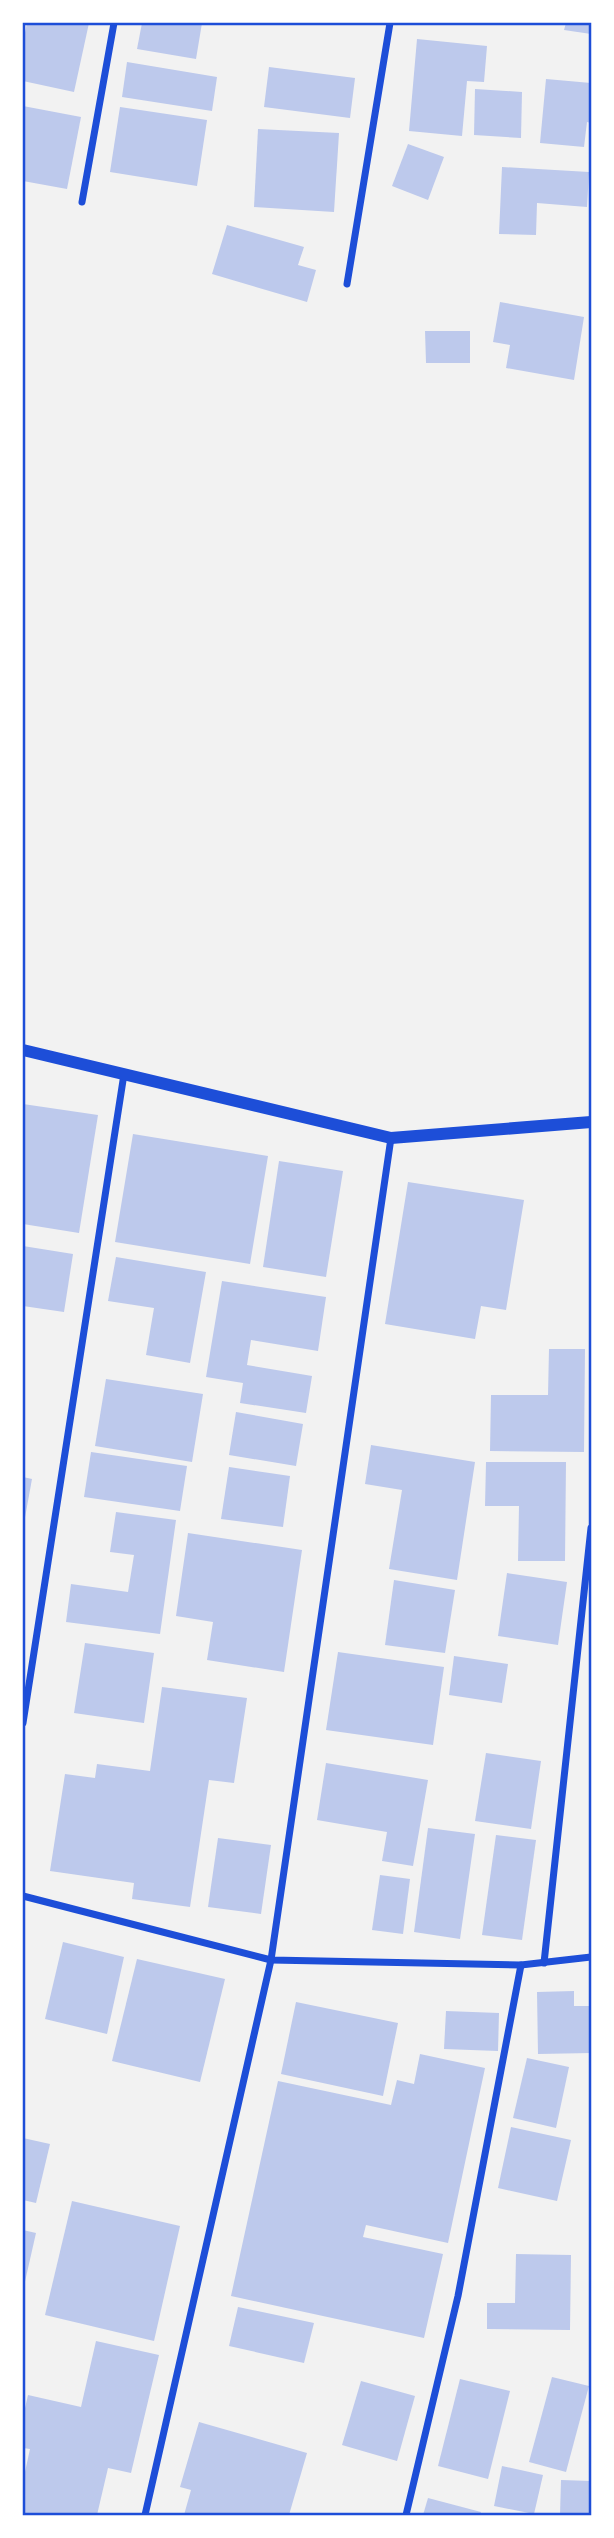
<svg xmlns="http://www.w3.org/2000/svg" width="614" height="2538" viewBox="0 0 614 2538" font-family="Inter,sans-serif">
	<rect width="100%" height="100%" fill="#f2f2f2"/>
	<g fill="#bdc9ec">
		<polygon points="27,23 89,23 74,92 23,81 23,42"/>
		<polygon points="142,23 202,23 196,59 137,49"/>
		<polygon points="566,23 591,23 591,34 564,30"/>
		<polygon points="417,39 487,46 484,82 467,81 462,136 409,131"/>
		<polygon points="127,62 217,77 212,111 122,97"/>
		<polygon points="269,67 355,78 350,118 264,107"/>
		<polygon points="546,79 591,83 591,123 587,122 584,147 540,143"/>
		<polygon points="475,89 522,92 521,138 474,135"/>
		<polygon points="23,106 81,117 67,189 23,181"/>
		<polygon points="120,107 207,120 197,186 110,172"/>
		<polygon points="258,129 339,133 334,212 254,207"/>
		<polygon points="408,144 444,157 428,200 392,186"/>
		<polygon points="502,167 589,172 587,207 537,203 536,235 499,234"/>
		<polygon points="227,225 304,247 298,265 316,270 307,302 212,274"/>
		<polygon points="500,302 584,317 574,380 506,368 510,345 493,342"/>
		<polygon points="425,331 470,331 470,363 426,363"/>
		<polygon points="23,1104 98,1115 79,1233 23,1224"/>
		<polygon points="133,1134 268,1156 250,1264 115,1242"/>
		<polygon points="279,1161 343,1171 326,1277 263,1267"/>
		<polygon points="408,1182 524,1200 506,1310 481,1306 475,1339 385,1324"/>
		<polygon points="23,1246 73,1254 64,1312 23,1306"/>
		<polygon points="116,1257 206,1272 190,1363 146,1355 154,1308 108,1301"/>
		<polygon points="222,1281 326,1297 318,1351 251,1340 247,1365 312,1376 306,1413 240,1403 243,1383 206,1377"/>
		<polygon points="549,1349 585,1349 584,1452 490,1451 491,1395 548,1395"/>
		<polygon points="106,1379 203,1394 192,1462 95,1446"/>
		<polygon points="236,1412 303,1424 296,1466 229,1455"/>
		<polygon points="371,1445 475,1462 457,1580 389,1569 402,1490 365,1484"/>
		<polygon points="91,1452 187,1466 180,1511 84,1497"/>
		<polygon points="486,1462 566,1462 565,1561 518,1561 519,1506 485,1506"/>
		<polygon points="229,1467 290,1476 283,1527 221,1519"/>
		<polygon points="23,1477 32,1479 24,1523 23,1522"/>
		<polygon points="116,1512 176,1520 160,1634 66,1622 71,1584 128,1592 134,1555 110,1552"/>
		<polygon points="188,1533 302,1550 284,1672 207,1660 213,1622 176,1616"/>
		<polygon points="507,1573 567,1582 558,1645 498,1636"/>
		<polygon points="394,1580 455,1590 445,1653 385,1645"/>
		<polygon points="85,1643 154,1653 144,1723 74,1713"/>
		<polygon points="338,1652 444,1667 433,1745 326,1730"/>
		<polygon points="454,1656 508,1664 502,1703 449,1695"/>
		<polygon points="162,1687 247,1698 234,1783 209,1780 190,1907 132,1899 134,1883 50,1871 65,1774 95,1778 97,1764 150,1771"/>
		<polygon points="486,1753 541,1761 531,1829 475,1821"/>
		<polygon points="326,1763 428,1780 413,1866 382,1861 387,1832 317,1820"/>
		<polygon points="428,1828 475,1834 460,1939 414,1932"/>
		<polygon points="496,1835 536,1840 522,1940 482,1935"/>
		<polygon points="218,1838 271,1845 261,1914 208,1907"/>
		<polygon points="380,1875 410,1879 403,1934 372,1930"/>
		<polygon points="63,1942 124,1957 107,2034 45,2019"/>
		<polygon points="137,1959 225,1979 200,2082 112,2061"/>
		<polygon points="574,1991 574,2006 591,2006 591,2053 538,2054 537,1992"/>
		<polygon points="296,2002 398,2023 383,2096 281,2074"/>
		<polygon points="446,2011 499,2013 498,2051 444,2049"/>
		<polygon points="420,2054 485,2068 448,2243 366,2225 363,2237 443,2254 424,2338 231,2296 278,2081 391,2105 397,2080 414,2084"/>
		<polygon points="527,2058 569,2067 556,2128 513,2118"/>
		<polygon points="511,2127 571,2140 557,2201 498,2188"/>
		<polygon points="23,2138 50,2144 36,2203 23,2200"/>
		<polygon points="72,2201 180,2226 154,2341 45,2315"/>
		<polygon points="23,2230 36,2233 24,2286 23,2286"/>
		<polygon points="516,2254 571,2255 570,2330 487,2329 487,2303 515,2303"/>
		<polygon points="238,2307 314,2323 304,2363 229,2346"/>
		<polygon points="96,2341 159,2355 131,2473 108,2468 97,2515 23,2515 23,2481 30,2449 23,2448 23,2417 28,2395 81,2407"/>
		<polygon points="552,2377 589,2386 566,2472 529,2462"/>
		<polygon points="460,2379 510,2391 488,2479 438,2466"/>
		<polygon points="361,2381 415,2396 397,2461 342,2445"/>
		<polygon points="199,2422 307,2453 289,2515 184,2515 191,2490 180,2487"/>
		<polygon points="502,2466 543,2475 534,2514 494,2506"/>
		<polygon points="561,2480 591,2481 591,2515 560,2515"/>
		<polygon points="428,2498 481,2512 480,2515 423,2515"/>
	</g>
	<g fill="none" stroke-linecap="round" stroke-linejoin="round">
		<g stroke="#1d4ed8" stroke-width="7">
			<polyline points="82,202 114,23"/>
			<polyline points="347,284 390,23"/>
			<polyline points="23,1723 124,1074"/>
			<polyline points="23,1896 271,1960 521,1965 591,1957"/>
			<polyline points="544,1963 591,1528"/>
			<polyline points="145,2515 271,1960 391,1138"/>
			<polyline points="406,2515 458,2296 521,1965"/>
		</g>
		<polyline stroke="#1d4ed8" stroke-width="12" points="23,1050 391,1138 591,1122"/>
	</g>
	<rect width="614" height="2538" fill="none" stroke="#ffffff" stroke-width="49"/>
	<rect x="24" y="24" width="566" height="2490" fill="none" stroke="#1d4ed8" stroke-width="2.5"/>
</svg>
